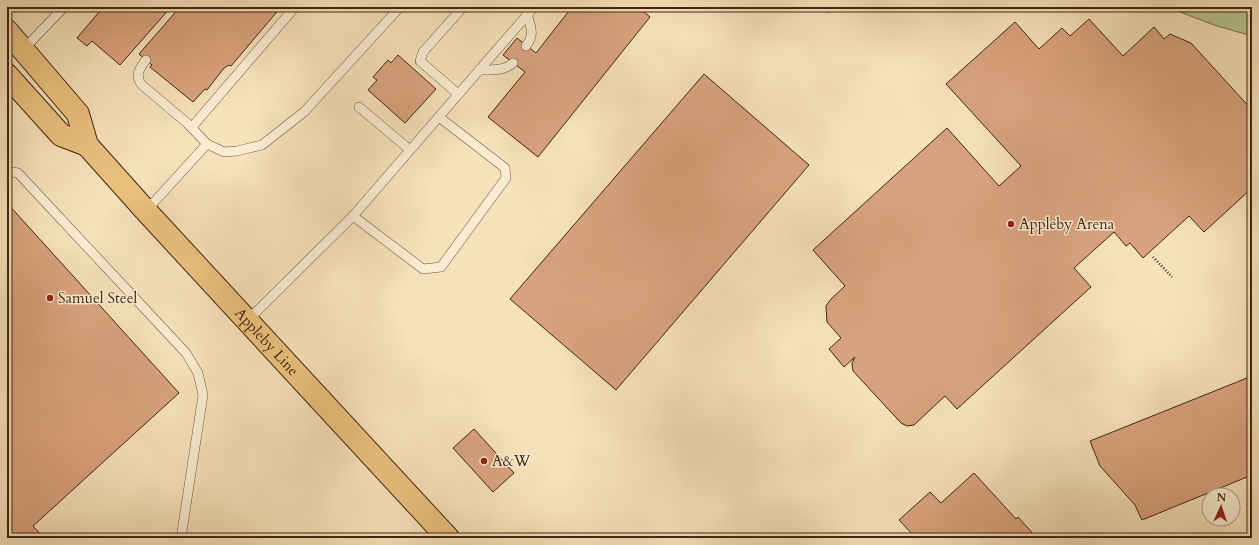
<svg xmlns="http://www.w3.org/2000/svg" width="1259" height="545" viewBox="0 0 1259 545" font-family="Cardo,serif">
	<rect width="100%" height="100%" fill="#f6e1ba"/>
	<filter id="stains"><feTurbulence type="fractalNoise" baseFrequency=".005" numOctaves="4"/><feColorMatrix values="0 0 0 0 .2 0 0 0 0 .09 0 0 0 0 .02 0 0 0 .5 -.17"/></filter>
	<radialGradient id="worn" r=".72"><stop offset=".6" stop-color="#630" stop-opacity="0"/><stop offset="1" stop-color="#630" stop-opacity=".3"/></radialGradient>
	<g fill="#b8c493" stroke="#7c7452">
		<polygon points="804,7 879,7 827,12"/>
		<polygon points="1167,7 1252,7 1252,36 1214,25"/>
	</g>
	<g fill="#d9a27e" stroke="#412512">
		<polygon points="93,7 171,7 120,65 92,41 87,46 77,38 99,12"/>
		<polygon points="180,7 281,7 231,66 229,65 224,68 207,90 205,89 193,102 150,67 152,65 139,54"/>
		<polygon points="572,7 638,7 650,17 538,157 488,117 525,72 503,55 517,38 536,53"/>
		<polygon points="1089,19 1123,56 1154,27 1164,39 1170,34 1191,43 1252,110 1252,188 1204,232 1189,216 1143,258 1130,243 1126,246 1114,232 1074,268 1091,287 957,409 945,396 914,425 907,426 901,423 853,371 852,363 855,357 844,367 829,349 841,338 827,322 826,306 831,299 845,286 813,250 947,128 999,186 1021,166 946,84 1015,22 1039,49 1062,28 1070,36"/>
		<polygon points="398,55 436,89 405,123 368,90 377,80 373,77 388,60 391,63"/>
		<polygon points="704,74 809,165 616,390 510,299"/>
		<polygon points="7,203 179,393 33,526 44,538 7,538"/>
		<polygon points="1252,376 1252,475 1142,520 1135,505 1100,466 1090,441"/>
		<polygon points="474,429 514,473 493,492 453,448"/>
		<polygon points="974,473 1016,519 1018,517 1037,538 916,538 899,520 930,492 941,503"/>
	</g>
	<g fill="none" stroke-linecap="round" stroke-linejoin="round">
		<g stroke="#6e543c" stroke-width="10">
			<g id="service">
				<path d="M526,46C535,34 531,28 527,14"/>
				<polyline points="23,50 64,7"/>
				<path d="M146,60C140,68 134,75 142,85L187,123L207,144L224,152L237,151L262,145L304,112L400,7"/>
				<path d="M479,70C491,70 504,71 513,63"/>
				<polyline points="458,94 420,61 423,52 463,7"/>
				<polyline points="359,107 410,150"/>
				<polyline points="192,127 295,7"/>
				<polyline points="7,171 18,173 186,353 198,373 203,395 181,538"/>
				<polyline points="146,211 207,144"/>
				<polyline points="353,216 423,269 441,267 506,178 505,168 439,117"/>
				<polyline points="248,320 353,216 534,7"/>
			</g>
		</g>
		<g stroke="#412512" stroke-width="24">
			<g id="primary">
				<path id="s1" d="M7,31L78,114L87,145L146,211L448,538"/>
				<polyline points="7,75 61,135 87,145"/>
			</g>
		</g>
		<polyline stroke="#412512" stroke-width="2.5" stroke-dasharray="1 2" stroke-linecap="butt" points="1153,257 1172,277"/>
		<use href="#service" stroke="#f9ecd2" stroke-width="9"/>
		<use href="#primary" stroke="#ebc07d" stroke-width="22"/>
	</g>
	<g fill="#8f2418" stroke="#f9ecd2" stroke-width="1.5">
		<circle cx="1011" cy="224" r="4"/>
		<circle cx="50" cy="298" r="4"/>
		<circle cx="484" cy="461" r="4"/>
	</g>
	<g text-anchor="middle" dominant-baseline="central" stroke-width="3" stroke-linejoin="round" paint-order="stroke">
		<g font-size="15" fill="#412512" stroke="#f9ecd2" text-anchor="start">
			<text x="1019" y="224">Appleby Arena</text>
			<text x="58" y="298">Samuel Steel</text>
			<text x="492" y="461">A&amp;W</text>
		</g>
		<g font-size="15" fill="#412512" stroke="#f9ecd2">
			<text stroke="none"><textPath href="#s1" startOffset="408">Appleby Line</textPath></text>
		</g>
	</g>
	<rect width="1259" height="545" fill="none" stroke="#f6e1ba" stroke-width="24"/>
	<rect x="8" y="8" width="1243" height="529" fill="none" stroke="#412512" stroke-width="2"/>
	<rect x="12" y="12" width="1235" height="521" fill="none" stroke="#412512"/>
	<g transform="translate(1221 507) rotate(3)"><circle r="19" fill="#f9ecd2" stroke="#af9c85"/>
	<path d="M0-3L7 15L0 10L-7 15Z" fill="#8f2418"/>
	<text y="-6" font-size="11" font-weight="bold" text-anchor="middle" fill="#412512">N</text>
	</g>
	<rect width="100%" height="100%" filter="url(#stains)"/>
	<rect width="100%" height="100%" fill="url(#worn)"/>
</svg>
